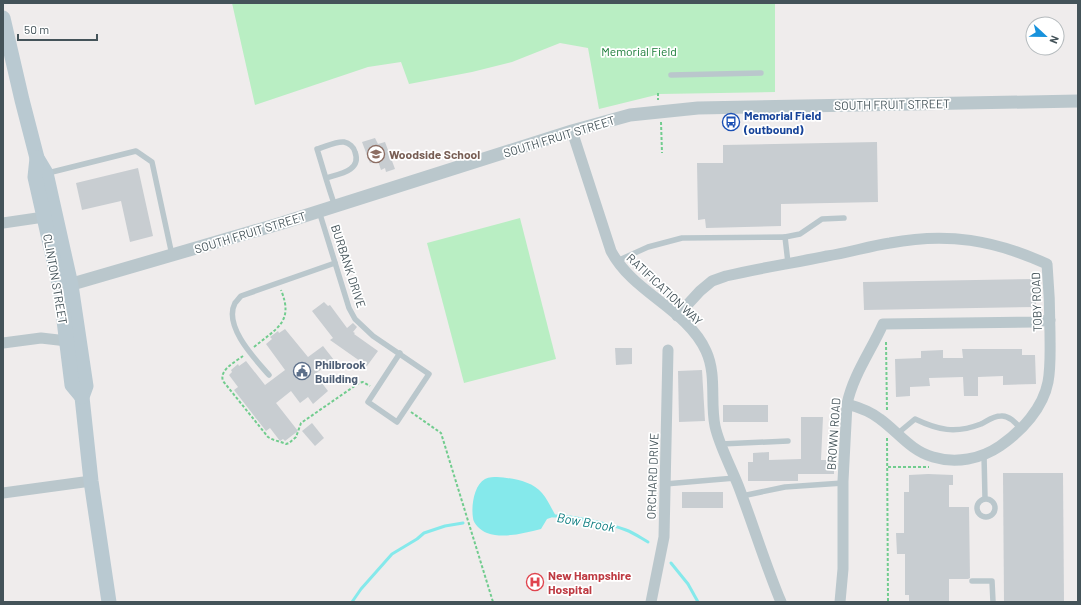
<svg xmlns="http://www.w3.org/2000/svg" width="1081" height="605" viewBox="0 0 1081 605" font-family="Barlow,sans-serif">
	<rect width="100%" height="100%" fill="#efecec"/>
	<g fill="#b9eec3">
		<polygon points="232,3 775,3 775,92 660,94 599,109 588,48 560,43 512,62 472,72 409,84 401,62 368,67 255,105"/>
		<polygon points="520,218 556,359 464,383 427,243"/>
	</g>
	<path fill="#85e9eb" d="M497,477C512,478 532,481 542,493C548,500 551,508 556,516L547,519L541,529C524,533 504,539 487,533C481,531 473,523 473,518C471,506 474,485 485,479C489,477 494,477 497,477Z"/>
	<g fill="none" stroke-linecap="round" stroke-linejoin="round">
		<g stroke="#85e9eb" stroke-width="3">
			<path d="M553,516C568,515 611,524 626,530C634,533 641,538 648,542"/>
			<polyline points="671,563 688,584 698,602"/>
			<polyline points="352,602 361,589 392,554 417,539 424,533 445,526 463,523"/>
		</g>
	</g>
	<g fill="#c8cdd1">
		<polygon points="375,138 378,144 385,142 395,169 386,172 385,168 381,170 378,161 370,163 362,142"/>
		<polygon points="877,142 878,202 781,204 781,226 706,228 705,219 698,220 697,163 723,163 723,145"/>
		<polygon points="138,168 153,236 130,242 121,201 82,210 76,183"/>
		<polygon points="1036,279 1036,307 864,310 863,282"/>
		<polygon points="324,302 328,306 330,305 347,328 353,323 357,327 353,332 355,333 354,334 378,351 367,366 330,340 333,338 312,311"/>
		<polygon points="285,329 308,357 323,346 334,360 315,374 328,391 313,404 308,397 300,403 291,391 276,403 298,431 285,441 283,439 280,441 270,428 266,431 234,390 238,387 229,375 232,372 231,370 238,364 239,366 246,361 265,385 285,370 266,344 272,339 270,337 278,331 279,333"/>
		<polygon points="615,348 632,348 632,364 616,365"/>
		<polygon points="962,349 1022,349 1022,355 1035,355 1036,384 1003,385 1003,376 978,377 978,396 964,396 963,377 929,378 930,386 910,387 910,396 896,397 895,359 921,358 921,351 943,350 943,358 963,358"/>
		<polygon points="702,370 705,421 679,422 678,371"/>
		<rect x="723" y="405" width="45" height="17"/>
		<polygon points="801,417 823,417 821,460 834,460 834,474 798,474 798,481 748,481 748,462 753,462 753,453 769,452 769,460 801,459"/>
		<polygon points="312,423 324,438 315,446 302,431"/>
		<polygon points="1003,473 1063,473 1064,602 1004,602"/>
		<polygon points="928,474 953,475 953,485 949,485 949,507 969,507 970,578 968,579 949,579 949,602 909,602 909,595 905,595 905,554 897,554 896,533 904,533 904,492 909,492 909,475"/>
		<rect x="682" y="492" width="41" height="16"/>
	</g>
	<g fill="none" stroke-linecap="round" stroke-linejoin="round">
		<g stroke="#71cc8e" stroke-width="2" stroke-dasharray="3 2" stroke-linecap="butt">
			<polyline points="658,93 658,100"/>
			<polyline points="661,122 662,153"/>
			<polyline points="886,342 887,411"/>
			<path d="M254,347C277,328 294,322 281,290"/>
			<path d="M243,356C235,362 219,370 223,381L268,437C274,441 280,441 286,444L289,443L296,437L301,423L359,383L363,382L370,386"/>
			<polyline points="411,412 441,433 493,602"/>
			<polyline points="887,438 888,601"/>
			<polyline points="888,467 929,467"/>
		</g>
		<g stroke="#bac7cc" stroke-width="5.5">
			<polyline points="671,75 761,73"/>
			<polyline points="48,173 136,151 152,162 172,255"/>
			<path d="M326,178C339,174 362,171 355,152C354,147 349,143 344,142C336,141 325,147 317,149C323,168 328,187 335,206"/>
			<polyline points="319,211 349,308 355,319 373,336 429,374 397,422 368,402 400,353"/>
			<polyline points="785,237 800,234 822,219 844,218"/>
			<polyline points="617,261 648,247 682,238 785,237 788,263"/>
			<path d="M269,375C255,359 223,326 235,303C237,301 239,298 241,296L335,263"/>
			<path d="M897,434L915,419C938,430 955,434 981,424C987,421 993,416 1001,416C1009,415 1016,423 1021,429"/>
			<polyline points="721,444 788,441"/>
			<polyline points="984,455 985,498"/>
			<polyline points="665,484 735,478"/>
			<polyline points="742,496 785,487 843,483"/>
			<circle cx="986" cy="508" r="9"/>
			<polyline points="972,581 992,581 993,602"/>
		</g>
		<g stroke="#bac7cc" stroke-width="11">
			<path d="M572,131L611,251C633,293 687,309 706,351C717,375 710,401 715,426C719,445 731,467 738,485C753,524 765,564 781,602"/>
			<polyline points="3,223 44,217"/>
			<path d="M677,316L700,291L712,281L726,276C760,268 794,263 827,256C848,253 869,246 890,243C948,232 994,240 1047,264C1049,287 1050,310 1050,333C1050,349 1051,366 1048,382C1043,408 1022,431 1000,446C981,459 956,464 933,457C911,451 898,432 880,419C870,411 858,407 847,404"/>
			<polyline points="3,343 41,338 67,341"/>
			<polyline points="3,493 91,481"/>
			<polyline points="651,602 664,537 668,350"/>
			<path d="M840,602L843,569V481L847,404C853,375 871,351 883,324L1033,322L1050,320"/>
		</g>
		<polyline stroke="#bac7cc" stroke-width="13" points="62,287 282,223 572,131 630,115 698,108 1078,101"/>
		<g stroke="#b9c9d1" stroke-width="15">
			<polyline points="3,18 22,100 37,158 46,173 71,285 86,386 82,397 91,481 109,602"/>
			<polyline points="37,158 35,177 60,288 72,385 82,397"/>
		</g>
	</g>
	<defs>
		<g id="bus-ring" transform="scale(0.9)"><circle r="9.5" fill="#fff" stroke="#1a4fb4" stroke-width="1.5"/><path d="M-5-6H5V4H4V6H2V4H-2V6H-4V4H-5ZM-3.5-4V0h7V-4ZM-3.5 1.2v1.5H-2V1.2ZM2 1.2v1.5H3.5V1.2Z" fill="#1a4fb4"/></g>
		<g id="school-ring" transform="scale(0.9)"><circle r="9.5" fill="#fff" stroke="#8d6e63" stroke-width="1.5"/><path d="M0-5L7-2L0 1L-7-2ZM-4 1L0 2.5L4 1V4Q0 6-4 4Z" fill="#8d6e63"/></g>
		<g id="civic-ring" transform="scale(0.9)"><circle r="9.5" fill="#fff" stroke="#5c6f8a" stroke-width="1.5"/><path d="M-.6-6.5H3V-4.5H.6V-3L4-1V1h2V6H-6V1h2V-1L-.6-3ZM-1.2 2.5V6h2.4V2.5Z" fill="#5c6f8a"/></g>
		<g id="hospital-ring" transform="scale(0.9)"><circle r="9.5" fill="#fff" stroke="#e0444e" stroke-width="1.5"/><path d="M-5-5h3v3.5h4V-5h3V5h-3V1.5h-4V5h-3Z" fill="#e0444e"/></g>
	</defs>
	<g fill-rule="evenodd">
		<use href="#bus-ring" x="731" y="122"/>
		<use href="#school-ring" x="376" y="154"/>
		<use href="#civic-ring" x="302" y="371"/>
		<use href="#hospital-ring" x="535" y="582"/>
	</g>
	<g text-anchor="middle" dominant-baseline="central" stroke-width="3.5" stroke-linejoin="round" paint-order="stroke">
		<g font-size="12" fill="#167a35" stroke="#fff">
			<text x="639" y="51">Memorial Field</text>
		</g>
		<g font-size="12" fill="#445359" stroke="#fff">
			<text transform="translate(892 104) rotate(-1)">SOUTH FRUIT STREET</text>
			<text transform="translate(559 136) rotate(-17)">SOUTH FRUIT STREET</text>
			<text transform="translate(250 232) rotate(-17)">SOUTH FRUIT STREET</text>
			<text transform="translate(349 266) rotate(72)">BURBANK DRIVE</text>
			<text transform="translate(56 279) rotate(80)">CLINTON STREET</text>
			<text transform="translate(665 289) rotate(43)">RATIFICATION WAY</text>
			<text transform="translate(1036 302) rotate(-92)">TOBY ROAD</text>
			<text transform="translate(833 434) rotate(-86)">BROWN ROAD</text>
			<text transform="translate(652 476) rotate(-88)">ORCHARD DRIVE</text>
		</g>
		<g font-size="12" font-weight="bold" fill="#164399" stroke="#fff" text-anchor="start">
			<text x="744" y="115">Memorial Field<tspan x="744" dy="14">(outbound)</tspan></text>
		</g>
		<g font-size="12" font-weight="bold" fill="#785e54" stroke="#fff" text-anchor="start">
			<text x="389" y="154">Woodside School</text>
		</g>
		<g font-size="12" font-weight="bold" fill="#4e5e75" stroke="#fff" text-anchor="start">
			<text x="315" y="364">Philbrook<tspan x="315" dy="14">Building</tspan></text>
		</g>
		<g font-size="12" font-weight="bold" fill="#be3a42" stroke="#fff" text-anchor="start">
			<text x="548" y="575">New Hampshire<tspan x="548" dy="14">Hospital</tspan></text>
		</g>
		<g font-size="13" font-style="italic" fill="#0d7d80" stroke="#fff">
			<text transform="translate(586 522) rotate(10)">Bow Brook</text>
		</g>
	</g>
	<rect width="1081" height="605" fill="none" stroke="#445359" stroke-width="8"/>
	<g transform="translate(1045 36) rotate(112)"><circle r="19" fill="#ffffff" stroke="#b4babd"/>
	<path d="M0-3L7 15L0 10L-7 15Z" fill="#1892dc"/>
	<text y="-6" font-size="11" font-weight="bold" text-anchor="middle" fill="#445359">N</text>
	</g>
	<path d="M18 34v6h79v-6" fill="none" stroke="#445359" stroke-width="2"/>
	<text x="24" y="34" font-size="12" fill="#445359" stroke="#ffffff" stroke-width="3" paint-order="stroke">50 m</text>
</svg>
